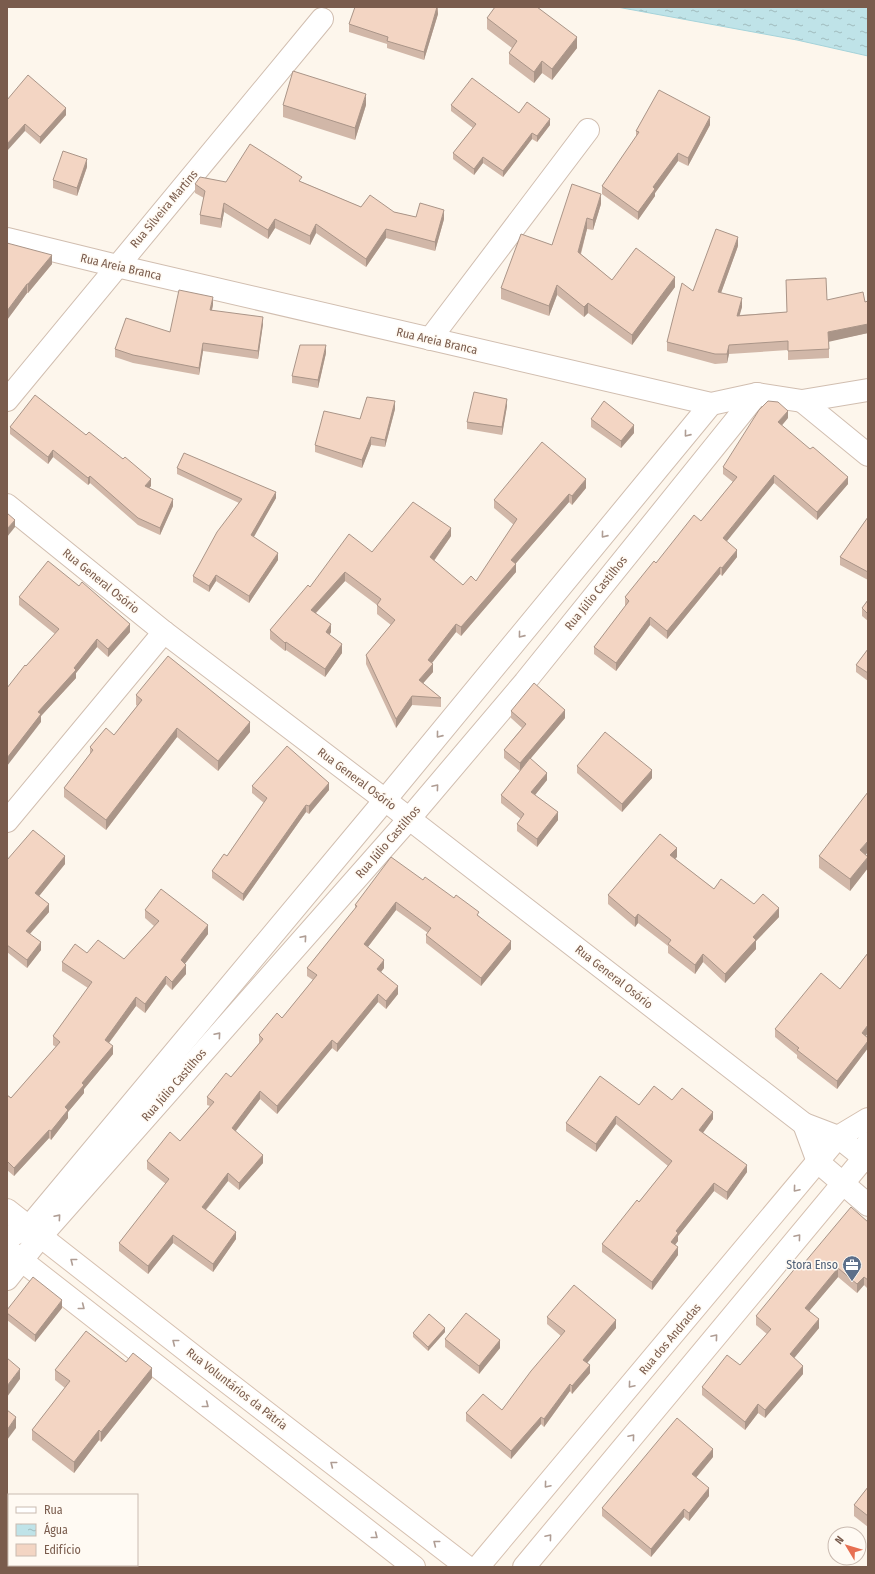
<svg xmlns="http://www.w3.org/2000/svg" width="875" height="1574" viewBox="0 0 875 1574" font-family="'Fira Sans Condensed',sans-serif">
	<defs>
		<pattern id="water-ripples" width="26" height="14" patternUnits="userSpaceOnUse"><rect width="26" height="14" fill="#bfe3e8"/><path d="M2 4q2-2 4 0t4 0M15 11q2-2 4 0t4 0" fill="none" stroke="#a0bbbe"/></pattern>
	</defs>
	<rect width="100%" height="100%" fill="#fdf6ec"/>
	<polygon fill="url(#water-ripples)" stroke="#a5d3da" points="617,7 868,7 868,56 797,40"/>
	<g fill="none" stroke-linecap="round" stroke-linejoin="round">
		<g stroke="#d1beb0" stroke-width="24">
			<g id="street">
				<polyline points="7,239 117,266 711,404 757,394 802,401 868,390"/>
				<polyline points="430,339 588,130"/>
				<polyline points="7,400 322,19"/>
				<polyline points="802,401 868,455"/>
				<polyline points="7,505 164,632 385,800 804,1124 838,1137 868,1161"/>
				<polyline points="7,821 164,632"/>
				<polyline points="804,1124 818,1162 868,1205"/>
				<polyline points="7,1238 29,1227 385,800 711,404"/>
				<polyline points="7,1279 41,1236 409,819 525,682 757,394"/>
			</g>
		</g>
		<g stroke="#d6c0b0" stroke-width="24">
			<g id="secondary">
				<polyline points="7,1210 205,1365 467,1567"/>
				<polyline points="7,1249 414,1567"/>
				<polyline points="478,1567 838,1137 868,1119"/>
				<polyline points="524,1567 864,1158 868,1143"/>
			</g>
		</g>
		<use href="#street" stroke="#fff" stroke-width="22"/>
		<use href="#secondary" stroke="#fff" stroke-width="22"/>
	</g>
	<g fill="#d1b7a8">
		<polygon points="438,7 438,14 424,60 387,48 387,44 349,32 349,24"/>
		<polygon points="487,18 577,48 552,80 542,73 534,83 509,64 509,53 512,48 487,29"/>
		<polygon points="7,100 66,115 40,144 25,131"/>
		<polygon points="283,105 366,105 355,140 283,117"/>
		<polygon points="451,105 519,113 550,125 537,142 532,139 503,177 483,163 474,175 453,159 453,153 473,128 451,111"/>
		<polygon points="710,125 688,166 678,161 655,193 655,196 638,220 602,194 602,186 636,137 636,131"/>
		<polygon points="87,167 77,196 53,188 53,180"/>
		<polygon points="226,182 302,182 361,207 394,212 416,217 444,219 435,251 386,238 366,267 316,233 310,245 275,228 268,239 224,212 221,228 200,224 200,215 204,198 195,193 195,184"/>
		<polygon points="601,204 593,230 587,229 581,254 612,280 675,287 632,345 588,313 584,317 557,295 549,316 501,299 501,288"/>
		<polygon points="7,243 52,264 28,293 27,293 7,320"/>
		<polygon points="738,246 721,293 742,307 739,315 787,312 786,280 827,300 865,302 868,301 868,333 829,341 829,358 788,360 788,350 729,354 727,363 715,364 667,351 667,342 693,291"/>
		<polygon points="213,305 212,310 263,324 258,359 203,351 199,375 133,363 115,357 115,349 170,332"/>
		<polygon points="326,353 318,388 292,383 292,376"/>
		<polygon points="507,406 502,435 467,429 467,422"/>
		<polygon points="395,409 385,447 371,445 362,468 315,452 315,445 360,419"/>
		<polygon points="788,418 781,426 848,484 817,520 774,483 726,541 737,557 722,576 720,574 667,639 650,625 616,671 594,654 594,647 626,606 625,605 625,597 656,563 701,521 733,482 723,474 723,467"/>
		<polygon points="591,419 634,433 621,448 591,427"/>
		<polygon points="10,427 151,486 149,488 173,506 160,535 138,525 90,483 88,485 53,457 48,464 10,434"/>
		<polygon points="177,468 276,498 253,537 278,560 249,603 216,581 209,592 193,582 193,576 239,503 177,474"/>
		<polygon points="586,488 572,505 569,502 515,564 516,572 461,636 456,632 432,663 433,672 423,683 441,698 441,707 412,705 396,728 366,664 366,655 391,625 377,614 377,605 345,581 316,613 331,632 329,635 342,653 325,677 286,650 285,651 270,639 270,630 310,587 372,552 451,536 434,561 463,585 476,581 514,525 494,508 494,500"/>
		<polygon points="868,517 868,580 840,565 840,557"/>
		<polygon points="19,597 130,632 108,657 97,647 76,673 76,678 41,716 41,722 26,666 55,634 19,605"/>
		<polygon points="868,600 868,621 862,616 862,608"/>
		<polygon points="868,649 868,681 856,672 856,665"/>
		<polygon points="136,695 250,732 218,771 177,737 106,830 64,797 64,788 90,754 90,747 114,735 137,706 136,705"/>
		<polygon points="511,711 565,718 530,759 547,780 535,795 558,820 537,847 517,831 517,824 521,819 501,803 501,795 520,771 504,758 504,750 522,728 511,718"/>
		<polygon points="577,766 652,778 622,812 577,773"/>
		<polygon points="252,786 329,790 309,814 306,812 243,901 212,878 212,871 227,856 264,803 252,793"/>
		<polygon points="866,855 868,868 850,891 819,868 819,856"/>
		<polygon points="677,857 675,859 714,889 754,904 779,917 756,941 756,949 725,983 703,962 695,974 668,953 668,946 638,923 635,927 608,904 608,895"/>
		<polygon points="7,860 65,864 39,896 49,912 30,934 41,950 27,968 7,952"/>
		<polygon points="423,880 479,916 511,949 481,986 426,943 426,935 428,933 396,910 368,947 384,968 381,972 398,994 386,1009 378,1002 337,1052 332,1048 277,1114 260,1099 235,1131 263,1163 239,1190 228,1181 206,1210 236,1239 213,1272 173,1243 148,1274 119,1251 119,1243 166,1184 147,1169 147,1161 180,1141 210,1106 207,1105 207,1097 231,1077 259,1043 259,1035 282,1018 313,980 307,976 307,968 355,909 355,905"/>
		<polygon points="145,910 208,934 184,964 186,974 172,990 166,984 145,1013 136,1006 109,1043 113,1054 84,1089 84,1093 68,1112 68,1118 51,1140 49,1138 14,1176 7,1170 7,1095 11,1098 56,1047 53,1045 53,1036 88,988 62,971 62,962 87,953 124,959 154,926 145,918"/>
		<polygon points="868,947 868,1033 866,1036 868,1038 868,1048 837,1089 797,1058 797,1055 775,1037 775,1029 840,989 867,954 867,948"/>
		<polygon points="672,1100 713,1119 703,1133 747,1172 727,1200 714,1191 678,1236 678,1241 675,1245 678,1255 652,1290 602,1252 602,1244 639,1202 668,1166 616,1124 596,1152 566,1131 566,1123 639,1105"/>
		<polygon points="868,1222 868,1289 864,1285 857,1293 838,1277 809,1311 819,1328 794,1358 803,1374 765,1418 758,1413 745,1430 702,1395 702,1387 740,1365 767,1334 756,1325 756,1316 800,1268"/>
		<polygon points="62,1308 35,1342 7,1320 7,1310"/>
		<polygon points="547,1317 616,1328 587,1363 590,1373 572,1394 570,1391 544,1427 541,1424 511,1459 466,1421 466,1413 502,1410 561,1336 547,1324"/>
		<polygon points="445,1332 428,1351 413,1337 413,1333"/>
		<polygon points="445,1339 500,1348 479,1374 445,1347"/>
		<polygon points="126,1362 152,1378 101,1442 99,1440 74,1473 32,1440 32,1430 65,1388 55,1380 55,1370"/>
		<polygon points="713,1457 696,1478 709,1496 689,1521 684,1517 651,1557 602,1516 602,1508"/>
		<polygon points="868,1487 868,1527 854,1516 854,1505"/>
	</g>
	<g fill="#aa9588">
		<polygon points="437,7 438,14 424,60 424,52"/>
		<polygon points="577,37 577,48 552,80 552,69"/>
		<polygon points="542,61 542,73 534,83 534,72"/>
		<polygon points="366,94 366,105 355,140 355,128"/>
		<polygon points="66,108 66,115 40,144 40,137"/>
		<polygon points="710,117 710,125 688,166 688,158"/>
		<polygon points="550,119 550,125 537,142 537,136"/>
		<polygon points="25,124 25,131 7,151 7,144"/>
		<polygon points="532,133 532,139 503,177 503,171"/>
		<polygon points="678,153 678,161 655,193 655,196 638,220 638,212 653,187"/>
		<polygon points="483,157 483,163 474,175 474,169"/>
		<polygon points="87,159 87,167 77,196 77,188"/>
		<polygon points="601,194 601,204 593,230 593,220"/>
		<polygon points="224,203 224,212 221,228 221,219"/>
		<polygon points="444,210 444,219 435,251 435,242"/>
		<polygon points="587,218 587,229 578,263 578,252"/>
		<polygon points="275,219 275,228 268,239 268,230"/>
		<polygon points="316,224 316,233 310,245 310,236"/>
		<polygon points="386,229 386,238 366,267 366,259"/>
		<polygon points="738,237 738,246 718,301 718,292"/>
		<polygon points="52,255 52,264 28,293 28,284"/>
		<polygon points="675,277 675,287 632,345 632,335"/>
		<polygon points="27,284 27,293 7,320 7,311"/>
		<polygon points="557,285 557,295 549,316 549,306"/>
		<polygon points="213,297 213,305 210,317 210,310"/>
		<polygon points="742,298 742,307 737,325 737,316"/>
		<polygon points="588,303 588,313 584,317 584,307"/>
		<polygon points="263,317 263,324 258,359 258,351"/>
		<polygon points="868,324 868,333 828,342 828,332"/>
		<polygon points="203,343 203,351 199,375 199,368"/>
		<polygon points="326,345 326,353 318,388 318,380"/>
		<polygon points="729,345 729,354 727,363 727,354"/>
		<polygon points="507,399 507,406 502,435 502,427"/>
		<polygon points="395,401 395,409 385,447 385,440"/>
		<polygon points="788,411 788,418 778,430 778,422"/>
		<polygon points="634,425 634,433 621,448 621,441"/>
		<polygon points="371,437 371,445 362,468 362,460"/>
		<polygon points="53,450 53,457 48,464 48,457"/>
		<polygon points="774,475 774,483 723,546 723,538"/>
		<polygon points="90,476 90,483 88,485 88,478"/>
		<polygon points="848,477 848,484 817,520 817,512"/>
		<polygon points="151,479 151,486 145,493 145,486"/>
		<polygon points="586,479 586,488 572,505 572,496"/>
		<polygon points="276,492 276,498 251,542 251,535"/>
		<polygon points="569,494 569,502 511,569 511,560"/>
		<polygon points="173,499 173,506 160,535 160,528"/>
		<polygon points="15,520 15,527 7,537 7,529"/>
		<polygon points="451,528 451,536 430,566 430,557"/>
		<polygon points="737,550 737,557 722,576 722,568"/>
		<polygon points="278,553 278,560 249,603 249,596"/>
		<polygon points="516,564 516,572 461,636 461,627"/>
		<polygon points="720,567 720,574 667,639 667,631"/>
		<polygon points="345,572 345,581 311,618 311,610"/>
		<polygon points="216,575 216,581 209,592 209,586"/>
		<polygon points="650,617 650,625 616,671 616,663"/>
		<polygon points="130,624 130,632 108,657 108,649"/>
		<polygon points="331,624 331,632 326,641 326,632"/>
		<polygon points="456,624 456,632 428,668 428,660"/>
		<polygon points="97,639 97,647 76,673 76,678 41,716 41,722 7,766 7,758 38,712"/>
		<polygon points="286,642 286,650 285,651 285,643"/>
		<polygon points="342,644 342,653 325,677 325,669"/>
		<polygon points="433,664 433,672 419,688 419,680"/>
		<polygon points="412,696 412,705 396,728 396,719"/>
		<polygon points="565,710 565,718 520,771 520,763"/>
		<polygon points="250,722 250,732 218,771 218,761"/>
		<polygon points="177,728 177,737 106,830 106,820"/>
		<polygon points="652,770 652,778 622,812 622,804"/>
		<polygon points="547,773 547,780 531,800 531,792"/>
		<polygon points="329,783 329,790 309,814 309,806"/>
		<polygon points="306,805 306,812 243,901 243,894"/>
		<polygon points="558,812 558,820 537,847 537,839"/>
		<polygon points="868,841 868,852 860,862 860,850"/>
		<polygon points="677,848 677,857 670,864 670,855"/>
		<polygon points="65,856 65,864 35,901 35,893"/>
		<polygon points="868,857 868,868 850,891 850,879"/>
		<polygon points="396,902 396,910 364,952 364,944"/>
		<polygon points="49,904 49,912 26,938 26,931"/>
		<polygon points="779,908 779,917 756,941 756,949 725,983 725,974 753,937"/>
		<polygon points="638,914 638,923 635,927 635,918"/>
		<polygon points="208,925 208,934 181,969 181,960"/>
		<polygon points="511,941 511,949 481,986 481,978"/>
		<polygon points="41,942 41,950 27,968 27,960"/>
		<polygon points="703,954 703,962 695,974 695,965"/>
		<polygon points="384,960 384,968 377,977 377,969"/>
		<polygon points="186,965 186,974 172,990 172,982"/>
		<polygon points="166,976 166,984 145,1013 145,1004"/>
		<polygon points="398,986 398,994 386,1009 386,1001"/>
		<polygon points="378,994 378,1002 337,1052 337,1044"/>
		<polygon points="136,997 136,1006 105,1048 105,1040"/>
		<polygon points="868,1025 868,1033 862,1041 862,1033"/>
		<polygon points="332,1040 332,1048 277,1114 277,1106"/>
		<polygon points="868,1041 868,1048 837,1089 837,1081"/>
		<polygon points="113,1046 113,1054 84,1089 84,1093 68,1112 68,1118 51,1140 51,1131 65,1107 82,1083"/>
		<polygon points="260,1091 260,1099 232,1136 232,1128"/>
		<polygon points="713,1112 713,1119 699,1138 699,1130"/>
		<polygon points="616,1116 616,1124 596,1152 596,1144"/>
		<polygon points="49,1130 49,1138 14,1176 14,1168"/>
		<polygon points="263,1155 263,1163 239,1190 239,1183"/>
		<polygon points="747,1165 747,1172 727,1200 727,1192"/>
		<polygon points="228,1173 228,1181 202,1214 202,1207"/>
		<polygon points="714,1183 714,1191 678,1236 678,1241 671,1250 671,1242 676,1231"/>
		<polygon points="236,1232 236,1239 213,1272 213,1264"/>
		<polygon points="173,1235 173,1243 148,1274 148,1266"/>
		<polygon points="678,1247 678,1255 652,1290 652,1282"/>
		<polygon points="838,1268 838,1277 805,1316 805,1308"/>
		<polygon points="864,1277 864,1285 857,1293 857,1284"/>
		<polygon points="62,1300 62,1308 35,1342 35,1335"/>
		<polygon points="819,1319 819,1328 790,1363 790,1354"/>
		<polygon points="616,1320 616,1328 583,1368 583,1360"/>
		<polygon points="445,1328 445,1332 428,1351 428,1347"/>
		<polygon points="500,1340 500,1348 479,1374 479,1366"/>
		<polygon points="590,1365 590,1373 572,1394 572,1386"/>
		<polygon points="803,1366 803,1374 765,1418 765,1410"/>
		<polygon points="152,1368 152,1378 101,1442 101,1432"/>
		<polygon points="20,1369 20,1379 7,1397 7,1386"/>
		<polygon points="570,1384 570,1391 544,1427 544,1419"/>
		<polygon points="758,1404 758,1413 745,1430 745,1422"/>
		<polygon points="16,1417 16,1428 7,1440 7,1430"/>
		<polygon points="541,1417 541,1424 511,1459 511,1451"/>
		<polygon points="99,1430 99,1440 74,1473 74,1462"/>
		<polygon points="713,1449 713,1457 692,1482 692,1474"/>
		<polygon points="709,1488 709,1496 689,1521 689,1513"/>
		<polygon points="684,1509 684,1517 651,1557 651,1549"/>
	</g>
	<g fill="#f3d5c3" stroke="#aa9588">
		<polygon points="355,7 437,7 424,52 387,41 388,37 349,24"/>
		<polygon points="495,7 537,7 577,37 552,69 542,61 534,72 509,53 517,41 487,18"/>
		<polygon points="293,71 366,94 355,128 283,105"/>
		<polygon points="28,75 66,108 40,137 25,124 7,144 7,100"/>
		<polygon points="472,78 519,113 527,102 550,119 537,136 532,133 503,171 483,157 474,169 453,153 476,124 451,105"/>
		<polygon points="659,90 710,117 688,158 678,153 653,187 655,189 638,212 602,186 639,132 636,131"/>
		<polygon points="250,144 302,177 299,181 361,207 370,195 394,212 416,217 420,203 444,210 435,242 386,229 366,259 316,224 310,236 275,219 268,230 224,203 221,219 200,215 205,191 195,184 200,177 226,182"/>
		<polygon points="63,151 87,159 77,188 53,180"/>
		<polygon points="572,184 601,194 593,220 587,218 578,252 612,280 636,248 675,277 632,335 588,303 584,307 557,285 549,306 501,288 521,234 552,245"/>
		<polygon points="716,229 738,237 718,292 742,298 737,316 787,312 786,280 826,278 827,300 863,292 865,302 868,301 868,324 828,332 829,349 788,351 788,341 729,345 727,354 715,354 667,342 682,283 693,291"/>
		<polygon points="7,243 52,255 28,284 27,284 7,311"/>
		<polygon points="179,290 213,297 210,310 263,317 258,351 203,343 199,368 133,355 115,349 126,318 170,332"/>
		<polygon points="300,345 326,345 318,380 292,376"/>
		<polygon points="474,392 507,399 502,427 467,422"/>
		<polygon points="35,395 86,435 89,432 123,459 125,457 151,479 145,486 173,499 160,528 138,518 90,476 88,478 53,450 48,457 10,427"/>
		<polygon points="367,397 395,401 385,440 371,437 362,460 315,445 324,411 360,419"/>
		<polygon points="604,401 634,425 621,441 591,419"/>
		<polygon points="768,401 778,402 788,411 778,422 810,449 813,447 848,477 817,512 774,475 723,538 737,550 722,568 720,567 667,631 650,617 616,663 594,647 629,601 625,597 654,561 656,563 694,515 701,521 737,477 723,467 759,410"/>
		<polygon points="542,442 586,479 572,496 569,494 511,560 516,564 461,627 456,624 428,660 433,664 419,680 441,698 412,696 396,719 366,655 395,620 377,605 381,599 345,572 311,610 331,624 326,632 342,644 325,669 286,642 285,643 270,630 308,585 310,587 349,534 372,552 413,502 451,528 430,557 463,585 471,576 476,581 517,519 494,500"/>
		<polygon points="184,453 276,492 251,535 278,553 249,596 216,575 209,586 193,576 217,532 242,499 177,468"/>
		<polygon points="7,513 15,520 7,529"/>
		<polygon points="868,517 868,572 840,557"/>
		<polygon points="48,561 79,586 82,582 130,624 108,649 97,639 74,668 76,670 38,712 41,714 7,758 7,688 25,665 26,666 59,629 19,597"/>
		<polygon points="868,600 868,614 862,608"/>
		<polygon points="868,649 868,673 856,665"/>
		<polygon points="168,656 250,722 218,761 177,728 106,820 64,788 93,750 90,747 106,728 114,735 142,700 136,695"/>
		<polygon points="534,683 565,710 520,763 504,750 526,724 511,711"/>
		<polygon points="605,732 652,770 622,804 577,766"/>
		<polygon points="287,746 329,783 309,806 306,805 243,894 212,871 224,854 227,856 267,798 252,786"/>
		<polygon points="530,758 547,773 531,792 558,812 537,839 517,824 524,814 501,795"/>
		<polygon points="868,792 868,841 860,850 868,857 850,879 819,856"/>
		<polygon points="33,830 65,856 35,893 49,904 26,931 41,942 27,960 7,945 7,860"/>
		<polygon points="660,834 677,848 670,855 714,889 721,879 754,904 763,894 779,908 753,937 756,940 725,974 703,954 695,965 668,944 671,940 638,914 635,918 608,895"/>
		<polygon points="391,857 423,880 425,877 454,898 456,895 479,912 477,915 511,941 481,978 426,935 431,928 396,902 364,944 384,960 377,969 398,986 386,1001 378,994 337,1044 332,1040 277,1106 260,1091 232,1128 263,1155 239,1183 228,1173 202,1207 236,1232 213,1264 173,1235 148,1266 119,1243 169,1179 147,1161 170,1132 180,1141 214,1102 207,1097 226,1073 231,1077 263,1039 259,1035 277,1013 282,1018 317,975 307,968 357,906 355,905"/>
		<polygon points="161,889 208,925 181,960 186,965 172,982 166,976 145,1004 136,997 105,1040 113,1046 82,1083 84,1085 65,1107 68,1110 51,1131 49,1130 14,1168 7,1161 7,1095 11,1098 60,1042 53,1036 92,982 62,962 75,944 87,953 98,940 124,959 159,921 145,910"/>
		<polygon points="868,953 868,1025 862,1033 868,1038 868,1041 837,1081 797,1050 799,1048 775,1029 821,973 840,989"/>
		<polygon points="600,1076 639,1105 654,1086 672,1100 682,1088 713,1112 699,1130 747,1165 727,1192 714,1183 676,1231 678,1233 671,1242 678,1247 652,1282 602,1244 637,1200 639,1202 672,1161 616,1116 596,1144 566,1123"/>
		<polygon points="851,1207 868,1222 868,1280 864,1277 857,1284 838,1268 805,1308 819,1319 790,1354 803,1366 765,1410 758,1404 745,1422 702,1387 727,1355 740,1365 771,1329 756,1316 797,1266 800,1268"/>
		<polygon points="33,1277 62,1300 35,1335 7,1313 7,1310"/>
		<polygon points="574,1285 616,1320 583,1360 590,1365 572,1386 570,1384 544,1419 541,1417 511,1451 466,1413 483,1394 502,1410 531,1371 565,1331 547,1317"/>
		<polygon points="466,1313 500,1340 479,1366 445,1339"/>
		<polygon points="429,1314 445,1328 428,1347 413,1333"/>
		<polygon points="86,1331 126,1362 133,1353 152,1368 101,1432 99,1430 74,1462 32,1430 70,1381 55,1370"/>
		<polygon points="7,1358 20,1369 7,1386"/>
		<polygon points="7,1410 16,1417 7,1430"/>
		<polygon points="677,1418 713,1449 692,1474 709,1488 689,1513 684,1509 651,1549 602,1508"/>
		<polygon points="868,1487 868,1516 854,1505"/>
	</g>
	<defs><path id="oneway-chevron" d="M-2-3.5L2.5 0L-2 3.5" fill="none" stroke-width="1.6" stroke-linecap="round" stroke-linejoin="round"/></defs>
	<g stroke="#af9d94">
		<use href="#oneway-chevron" transform="translate(687 434) rotate(129)"/>
		<use href="#oneway-chevron" transform="translate(604 535) rotate(129)"/>
		<use href="#oneway-chevron" transform="translate(521 635) rotate(129)"/>
		<use href="#oneway-chevron" transform="translate(439 735) rotate(129)"/>
		<use href="#oneway-chevron" transform="translate(436 787) rotate(-50)"/>
		<use href="#oneway-chevron" transform="translate(304 938) rotate(-49)"/>
		<use href="#oneway-chevron" transform="translate(218 1035) rotate(-49)"/>
		<use href="#oneway-chevron" transform="translate(796 1189) rotate(130)"/>
		<use href="#oneway-chevron" transform="translate(58 1217) rotate(-49)"/>
		<use href="#oneway-chevron" transform="translate(798 1237) rotate(-50)"/>
		<use href="#oneway-chevron" transform="translate(73 1261) rotate(-142)"/>
		<use href="#oneway-chevron" transform="translate(82 1307) rotate(38)"/>
		<use href="#oneway-chevron" transform="translate(715 1337) rotate(-50)"/>
		<use href="#oneway-chevron" transform="translate(175 1342) rotate(-142)"/>
		<use href="#oneway-chevron" transform="translate(631 1385) rotate(130)"/>
		<use href="#oneway-chevron" transform="translate(206 1405) rotate(38)"/>
		<use href="#oneway-chevron" transform="translate(632 1437) rotate(-50)"/>
		<use href="#oneway-chevron" transform="translate(333 1464) rotate(-142)"/>
		<use href="#oneway-chevron" transform="translate(547 1485) rotate(130)"/>
		<use href="#oneway-chevron" transform="translate(375 1536) rotate(38)"/>
		<use href="#oneway-chevron" transform="translate(549 1537) rotate(-50)"/>
		<use href="#oneway-chevron" transform="translate(436 1543) rotate(-142)"/>
	</g>
	<defs>
		<g id="office-pin" transform="scale(1)"><path d="M0 17L-7.5 6A9.5 9.5 0 1 1 7.5 6Z" fill="#5c6f8a" stroke="#fffaf3"/><path d="M-6-3h4V-5.5h4V-3h4V5H-6ZM-1-4.5V-3h2v-1.5ZM-6 0V1H6V0Z" fill="#fff"/></g>
	</defs>
	<g fill-rule="evenodd">
		<use href="#office-pin" x="852" y="1265"/>
	</g>
	<g text-anchor="middle" dominant-baseline="central" stroke-width="3" stroke-linejoin="round" paint-order="stroke">
		<g font-size="12" fill="#7a5c4d" stroke="#fffaf3">
			<text transform="translate(164 209) rotate(-50)">Rua Silveira Martins</text>
			<text transform="translate(121 267) rotate(13)">Rua Areia Branca</text>
			<text transform="translate(437 341) rotate(13)">Rua Areia Branca</text>
			<text transform="translate(101 581) rotate(39)">Rua General Osório</text>
			<text transform="translate(596 593) rotate(-51)">Rua Júlio Castilhos</text>
			<text transform="translate(357 779) rotate(37)">Rua General Osório</text>
			<text transform="translate(388 842) rotate(-49)">Rua Júlio Castilhos</text>
			<text transform="translate(614 977) rotate(38)">Rua General Osório</text>
			<text transform="translate(174 1085) rotate(-49)">Rua Júlio Castilhos</text>
			<text transform="translate(670 1339) rotate(-50)">Rua dos Andradas</text>
			<text transform="translate(237 1389) rotate(38)">Rua Voluntários da Pátria</text>
		</g>
		<g font-size="12" fill="#4e5e75" stroke="#fffaf3" text-anchor="end">
			<text x="838" y="1265">Stora Enso</text>
		</g>
	</g>
	<rect width="875" height="1574" fill="none" stroke="#7a5c4d" stroke-width="16"/>
	<rect x="8" y="1494" width="130" height="72" fill="#fffaf3" stroke="#cabbb1"/>
	<rect x="16" y="1507" width="20" height="6" fill="#ffffff" stroke="#cabbb1"/>
	<text x="44" y="1514" font-size="12" fill="#7a5c4d">Rua</text>
	<rect x="16" y="1524" width="20" height="12" fill="url(#water-ripples)" stroke="#cabbb1"/>
	<text x="44" y="1534" font-size="12" fill="#7a5c4d">Água</text>
	<rect x="16" y="1544" width="20" height="12" fill="#f3d5c3" stroke="#cabbb1"/>
	<text x="44" y="1554" font-size="12" fill="#7a5c4d">Edifício</text>
	<g transform="translate(847 1546) rotate(308)"><circle r="19" fill="#fffaf3" stroke="#cabbb1"/>
	<path d="M0-3L7 15L0 10L-7 15Z" fill="#e76f51"/>
	<text y="-6" font-size="11" font-weight="bold" text-anchor="middle" fill="#7a5c4d">N</text>
	</g>
</svg>
